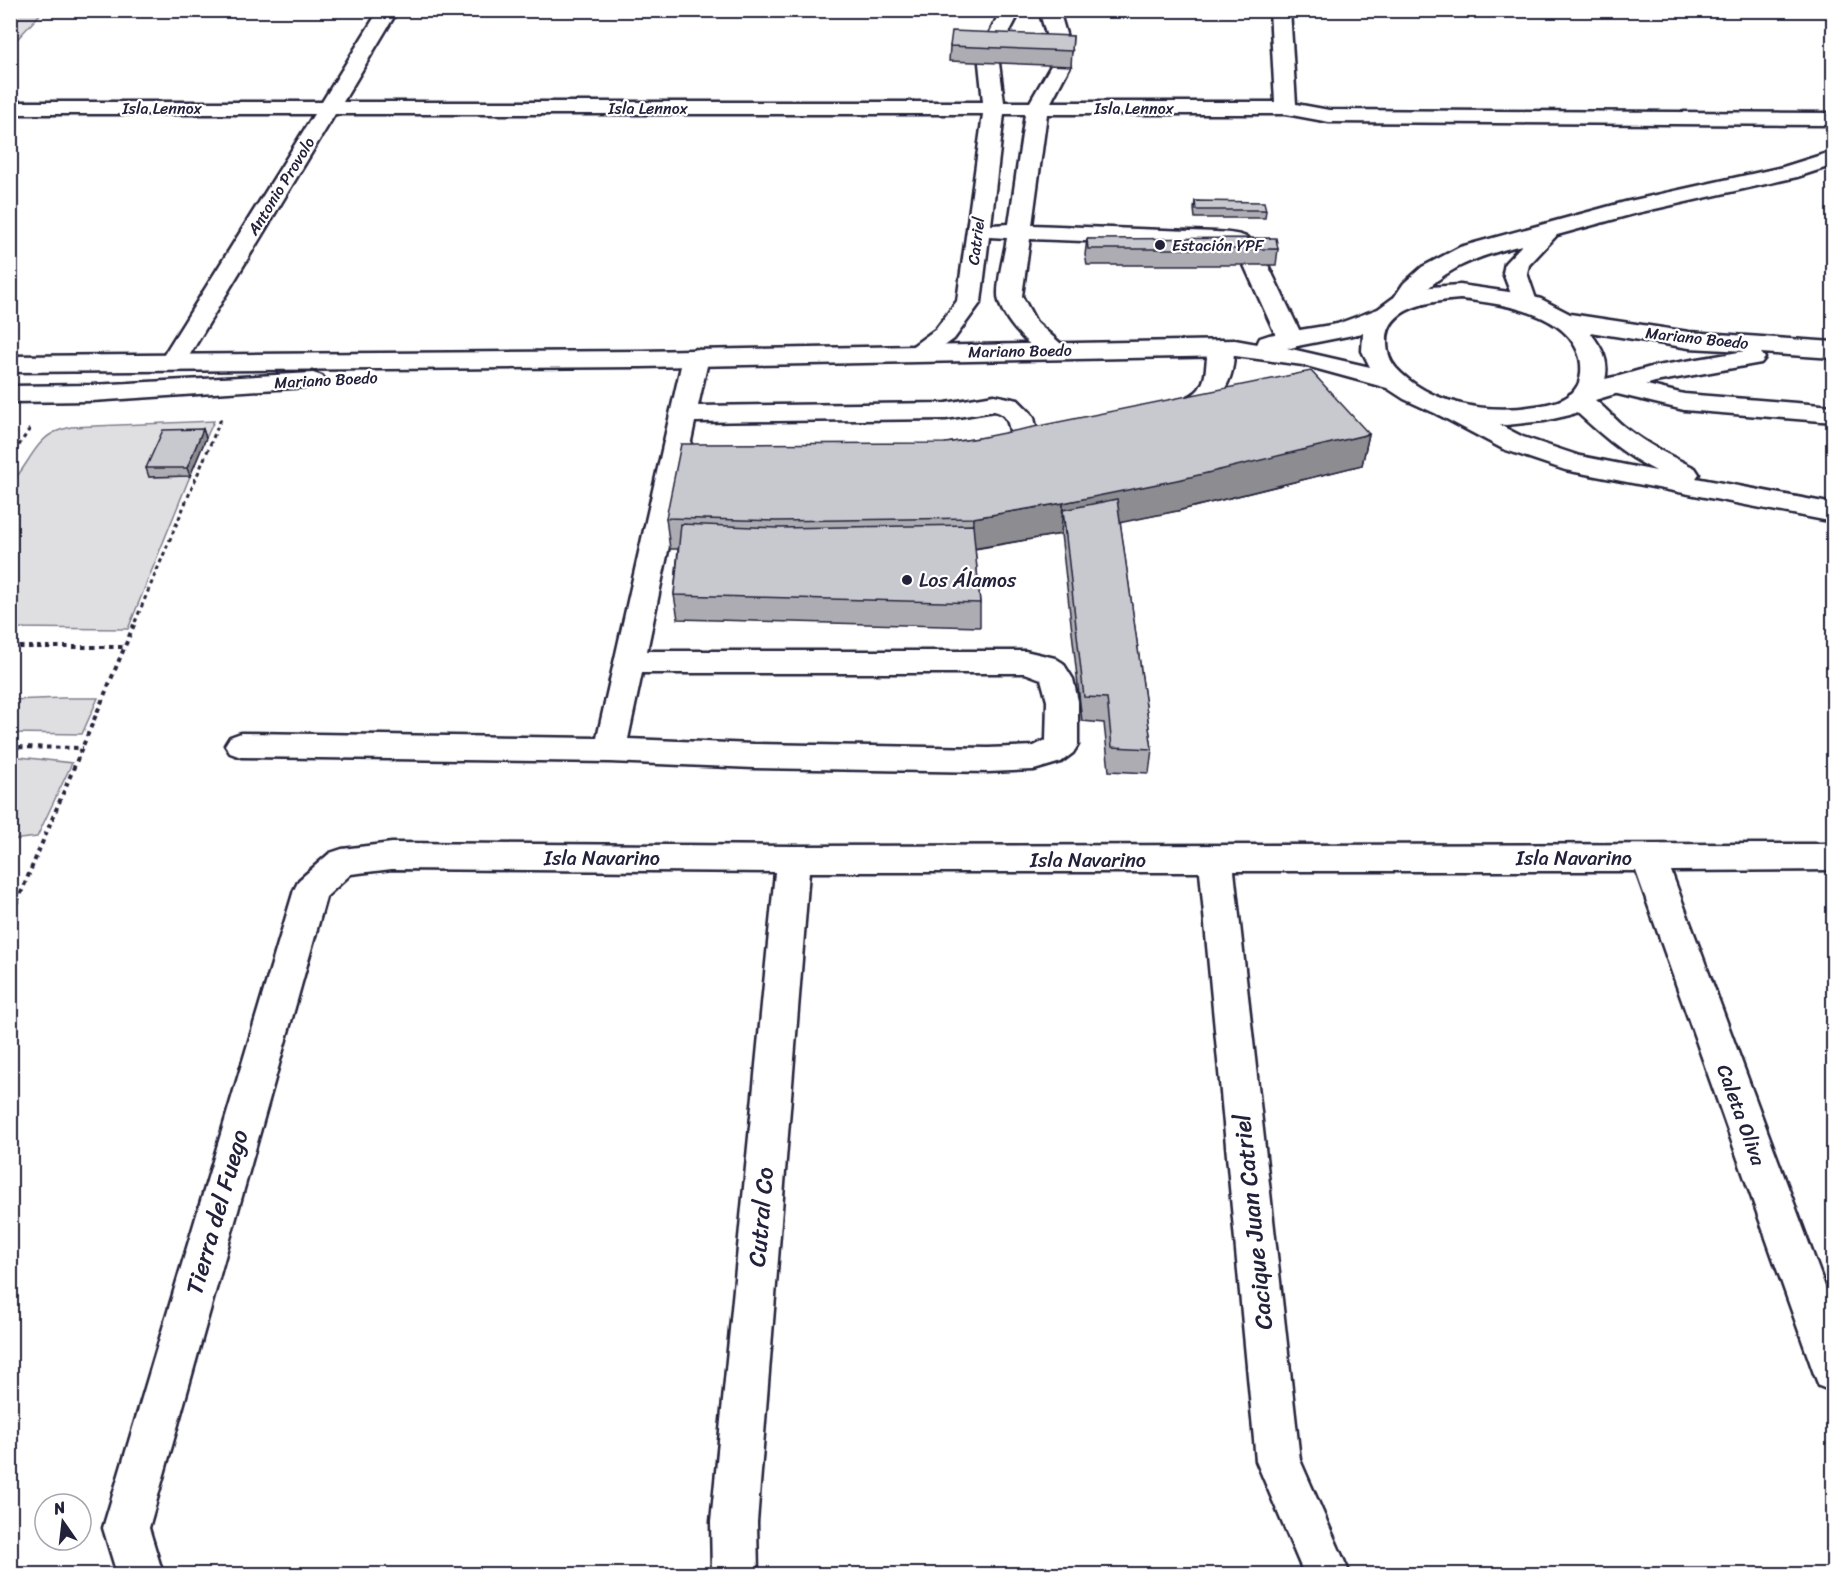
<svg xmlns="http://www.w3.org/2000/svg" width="1844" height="1585" viewBox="0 0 1844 1585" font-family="Sriracha,sans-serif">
	<rect width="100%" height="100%" fill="#fff"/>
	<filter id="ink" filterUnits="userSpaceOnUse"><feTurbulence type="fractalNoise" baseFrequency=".0167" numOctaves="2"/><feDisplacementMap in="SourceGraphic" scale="12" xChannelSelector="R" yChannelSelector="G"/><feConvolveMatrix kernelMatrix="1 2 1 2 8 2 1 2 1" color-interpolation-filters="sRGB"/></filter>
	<g filter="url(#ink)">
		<g fill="#dfdfe2" stroke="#80808e" stroke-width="1.5">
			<polygon points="11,10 43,11 11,46 10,11"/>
			<path d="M214,421L206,438L150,477L190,476L128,629L11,628V483C26,469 34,443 53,433C58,430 65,429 71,427Z"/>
			<polygon points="63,698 98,698 82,734 11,733 11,700"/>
			<polygon points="11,756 72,763 37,837 11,840"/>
		</g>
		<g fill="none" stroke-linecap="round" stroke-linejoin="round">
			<g stroke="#22223b" stroke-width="5">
				<g id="minor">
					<path d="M379,10H398L343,102H983L979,63L982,59H996L999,63L1004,102H1030L1053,62L1060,60L1067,62L1070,66L1051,102H1275L1270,10H1290L1296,104L1329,110L1834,113V125L1329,122L1286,114H1047L1032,225L1216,232C1230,233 1248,233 1257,246L1253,251C1240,254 1229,247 1216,246L1030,239L1022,296L1036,322L1068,350L1064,355C1057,357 1052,358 1046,355C1028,347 998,315 998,294C998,276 1004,256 1007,238L989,237L981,302L954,339L928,358L919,361L910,358L906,353L910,348L936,329L957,301L983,114H335L186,361L182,366L173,369L164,366L160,361L314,114H10V102H322ZM1004,114H1025L1009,224L991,225Z"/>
					<polygon points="1001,10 1021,10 999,52 985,52 982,48"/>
					<polygon points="1039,10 1059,10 1071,51 1068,55 1054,55 1051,51"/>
					<polygon points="1256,258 1264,260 1268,265 1304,340 1300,345 1291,348 1282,345 1278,340 1244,265 1248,260"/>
					<path d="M1221,340L1230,343C1235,350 1234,357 1233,365C1229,396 1199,426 1167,418L1163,412C1171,400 1189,401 1199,389C1210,375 1203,356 1212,343Z"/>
					<path d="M696,349L705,352L709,357L698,406L946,403L994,395L1018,400L1030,412L1034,418L1040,444L1036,450L1026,452L1016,450C1007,436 1014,415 994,411L946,419L695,422L647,651H1025L1055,658L1063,663L1073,679L1078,701V745L1073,753L1061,762L1034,770L988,772L754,768L610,762L241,757L230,753L225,745L230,737L241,733L597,738L683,357L687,352ZM642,673H1025L1041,679L1047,701L1046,740L1034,746L988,748L754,744L628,739Z"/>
					<polygon points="1614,377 1684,394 1834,406 1834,422 1684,410 1605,391 1601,385 1605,379"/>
					<polygon points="392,843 793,846 1834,844 1834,870 1671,871 1834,1311 1834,1392 1819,1386 1813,1371 1636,871 1234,871 1300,1460 1350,1574 1304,1574 1256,1461 1200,872 809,872 757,1522 758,1574 712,1574 711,1522 775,872 392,869 351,874 326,897 149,1528 163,1574 117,1574 103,1528 294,890 299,880 330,853 342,849"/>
				</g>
			</g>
			<g stroke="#22223b" stroke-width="5">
				<g id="major">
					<path d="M1460,285L1523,294L1541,299L1570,314L1689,332L1834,342V358L1761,353L1765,358L1761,363L1655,382L1595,400L1586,408L1570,415L1544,421L1506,425L1467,422L1439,415L1404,399L1387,388L1303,365L1235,356L641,367L10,372V356L641,351L1235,340L1257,344L1260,338L1269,335L1337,324L1378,309L1393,298L1407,292L1431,287ZM1460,299C1499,303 1568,312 1580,358C1582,367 1582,380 1576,388C1568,401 1549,404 1536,406C1488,414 1430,405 1396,368C1390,361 1387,352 1387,343C1385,306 1433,301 1460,299ZM1590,332L1689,348L1745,351L1651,367L1605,380C1610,360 1601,347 1590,332ZM1363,333L1362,351L1370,367L1287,348Z"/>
					<polygon points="313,373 322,376 326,381 322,386 92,401 10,402 10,386 92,385"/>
				</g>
			</g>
			<g stroke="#22223b" stroke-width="5">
				<g id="highway">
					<path d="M1834,151V165L1797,177L1637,213L1557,235L1529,265L1527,273L1537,302L1534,307L1525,309L1516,307L1503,273L1505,263L1522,245C1478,256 1439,269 1412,307L1403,309L1394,307L1391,302L1404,283L1422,267L1460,247L1625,202L1783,167Z"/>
					<path d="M1579,392C1598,397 1611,417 1626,428C1648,445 1670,456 1695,468L1699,474L1696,478L1834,504V522L1565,470L1503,449L1437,414L1433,408L1437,402L1446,400L1455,402L1523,437L1580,456L1656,471C1622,454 1597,431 1570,406L1566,400L1570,394Z"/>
				</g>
			</g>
			<g stroke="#22223b" stroke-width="3" stroke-dasharray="4 4" stroke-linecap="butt">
				<polyline points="10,459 31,427"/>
				<polyline points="135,622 221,419"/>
			</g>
			<g stroke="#22223b" stroke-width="4" stroke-dasharray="4.5 4.5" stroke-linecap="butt">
				<polyline points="10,647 125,647"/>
				<polyline points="10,747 83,748"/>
				<polyline points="10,919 136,620"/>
			</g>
			<use href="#minor" fill="#fff" fill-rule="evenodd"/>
			<use href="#major" fill="#fff" fill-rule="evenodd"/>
			<use href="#highway" fill="#fff" fill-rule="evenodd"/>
		</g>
		<g fill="#acacb2" stroke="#22223b" stroke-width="1.5">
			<polygon points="1073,36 1071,66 949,61 950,46"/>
			<polygon points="1195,201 1266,210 1265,218 1195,218 1194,209"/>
			<polygon points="1087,239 1278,249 1276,265 1087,265 1085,255"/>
			<polygon points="203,429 206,438 190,476 149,477 146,468"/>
			<polygon points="1369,434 1362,465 1177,511 1120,522 1152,749 1149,773 1109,771 1104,723 1082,721 1061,534 975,549 980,603 980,627 678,619 674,595 678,549 670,549 666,518 946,443 979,438"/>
		</g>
		<g fill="#8c8c91" stroke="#22223b" stroke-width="1.5">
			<polygon points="203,429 206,438 190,476 187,468"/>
			<polygon points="1369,434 1362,465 1177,511 1065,534 1063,510 1063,503"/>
			<polygon points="1063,503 1061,534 972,549 973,518"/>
		</g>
		<g fill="#c8c8cf" stroke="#22223b" stroke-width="1.5">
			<polygon points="952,31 1073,36 1072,51 950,46"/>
			<polygon points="1195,201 1264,202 1266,210 1196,210"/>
			<polygon points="1276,238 1278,249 1088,249 1087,239"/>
			<polygon points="1311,371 1369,434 1182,479 1063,503 973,518 776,521 666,518 681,444 946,443 979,438"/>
			<polygon points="203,429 187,468 146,468 163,430"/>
			<polygon points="1117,499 1152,749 1112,747 1107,698 1084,697 1063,510"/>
			<polygon points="681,524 777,528 973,525 980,603 674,595"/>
		</g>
	</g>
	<g fill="#22223b" stroke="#fff" stroke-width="2">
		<circle cx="1160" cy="245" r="6"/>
		<circle cx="907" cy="580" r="6"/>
	</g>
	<g text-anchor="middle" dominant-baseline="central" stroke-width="4.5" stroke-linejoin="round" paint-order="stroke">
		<g font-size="16" fill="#22223b" stroke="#fff">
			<text x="162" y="108">Isla Lennox</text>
			<text x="648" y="108">Isla Lennox</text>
			<text x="1134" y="108">Isla Lennox</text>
			<text transform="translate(281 186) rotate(-58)">Antonio Provolo</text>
			<text transform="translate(976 241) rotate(-83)">Catriel</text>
			<text transform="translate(1697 338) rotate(6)">Mariano Boedo</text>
			<text transform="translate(1020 351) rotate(-1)">Mariano Boedo</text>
			<text transform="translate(326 380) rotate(-3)">Mariano Boedo</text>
		</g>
		<g font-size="16" fill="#22223b" stroke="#fff" text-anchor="start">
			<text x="1172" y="245">Estación YPF</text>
		</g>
		<g font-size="20" fill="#22223b" stroke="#fff" text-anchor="start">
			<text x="919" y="580">Los Álamos</text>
		</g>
		<g font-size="20" fill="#22223b" stroke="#fff">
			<text x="602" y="858">Isla Navarino</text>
			<text x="1574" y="858">Isla Navarino</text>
			<text x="1088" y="860">Isla Navarino</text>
			<text transform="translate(1741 1115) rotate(70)">Caleta Oliva</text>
		</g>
		<g font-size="24" fill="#22223b" stroke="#fff">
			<text transform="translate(217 1212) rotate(-74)">Tierra del Fuego</text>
			<text transform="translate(761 1217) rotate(-85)">Cutral Co</text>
			<text transform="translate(1253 1222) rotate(-96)">Cacique Juan Catriel</text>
		</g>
	</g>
	<rect width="1844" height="1585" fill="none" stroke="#fff" stroke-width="36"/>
	<rect x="18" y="18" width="1808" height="1549" fill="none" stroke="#22223b" stroke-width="2" filter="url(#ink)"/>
	<g transform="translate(63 1522) rotate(346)"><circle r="28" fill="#ffffff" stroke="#a7a7b1" stroke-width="1.5"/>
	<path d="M0-4.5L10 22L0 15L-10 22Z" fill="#22223b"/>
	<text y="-9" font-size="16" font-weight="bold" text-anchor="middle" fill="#22223b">N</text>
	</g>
</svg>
